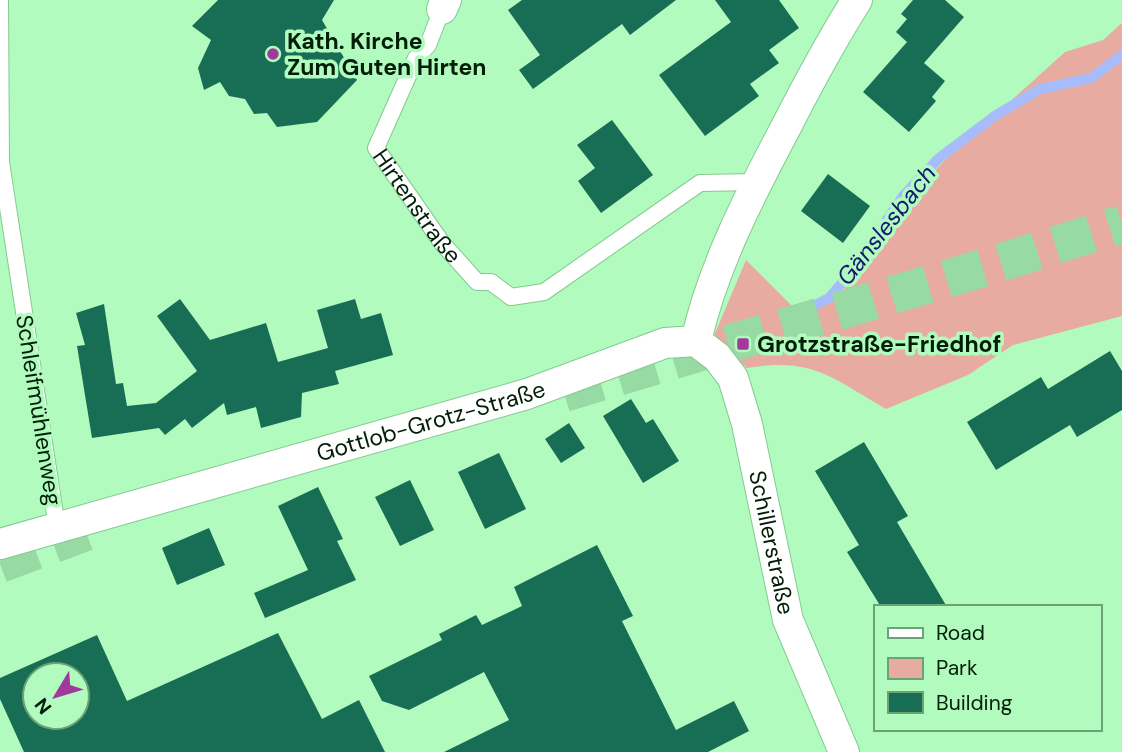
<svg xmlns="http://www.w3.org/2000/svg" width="1122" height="752" viewBox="0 0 1122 752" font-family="'DM Sans',sans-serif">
	<rect width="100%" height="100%" fill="#b2fbbf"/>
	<path fill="#e8aba1" d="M1122,23V316L1013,345L968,375L886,409C832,378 813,357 747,368L713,338L746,260L794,308L842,292L911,195L944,161L1065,52L1103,40Z"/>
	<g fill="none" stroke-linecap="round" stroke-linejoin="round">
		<polyline stroke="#a7bdfb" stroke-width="10" points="794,316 829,298 852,271 903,196 939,158 996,115 1040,89 1091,78 1122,55"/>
	</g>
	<g fill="#186d55" fill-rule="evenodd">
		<polygon points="218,0 334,0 322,20 357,80 317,122 277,127 267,113 254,114 245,99 229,96 220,82 204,90 198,68 211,40 192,26"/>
		<polygon points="522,0 676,0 630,35 622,24 533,89 519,70 540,55 508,10"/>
		<polygon points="715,0 779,0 799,28 769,50 779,63 750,84 759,96 705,136 659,75 731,22"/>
		<polygon points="913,0 945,0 964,17 924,63 945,81 932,97 936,101 909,132 863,92 907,42 896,32 907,19 901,14"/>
		<polygon points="612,120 653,175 601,213 578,181 595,168 577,145"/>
		<polygon points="828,174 870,206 843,243 801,211"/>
		<polygon points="180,299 210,340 266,323 278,362 328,348 317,310 355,299 361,319 381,313 393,355 335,371 339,384 302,393 301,417 261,428 256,407 227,415 224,403 192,428 185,419 165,435 159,428 92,438 77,346 85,345 76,313 104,304 116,384 123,383 127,406 156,403 197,371 157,316"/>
		<polygon points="1110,351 1122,371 1122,410 1077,437 1070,425 996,470 967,422 1041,377 1048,389"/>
		<polygon points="631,399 646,423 653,419 679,461 643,483 603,416"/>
		<polygon points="569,423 585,448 561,463 545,439"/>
		<polygon points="864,442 908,516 897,522 947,607 881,607 847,552 859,545 815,471"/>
		<polygon points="499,453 526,509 485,529 458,472"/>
		<polygon points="410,480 434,530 400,546 375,497"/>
		<polygon points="318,487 343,539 337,541 356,580 265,618 254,593 308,570 278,506"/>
		<polygon points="209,528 225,565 177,585 162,548"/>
		<polygon points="597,545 633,616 622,621 676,730 734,701 749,731 708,752 444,752 509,720 484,672 409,710 382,701 369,676 442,640 439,634 476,615 482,625 522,606 514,587"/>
		<path d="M278,633L322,719L359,700L385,752H24L0,699V678L97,635L127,701ZM35,675H77V717H35Z"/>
	</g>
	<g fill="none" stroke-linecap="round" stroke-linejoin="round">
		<g stroke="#98daa4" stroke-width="38" stroke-dasharray="38 19" stroke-linecap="butt">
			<polyline points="564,393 996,264 1122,224"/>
			<polyline points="0,564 86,532"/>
		</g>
		<g stroke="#83ca90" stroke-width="18">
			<g id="lane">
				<polyline points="0,0 1,162 57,527"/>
				<path id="s1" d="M442,9L428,45L416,58L376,148L442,243L477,282H491L511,297L544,292L700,183L757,182"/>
			</g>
		</g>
		<g stroke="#83ca90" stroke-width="32">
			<g id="street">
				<polyline points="442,9 446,0"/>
				<path id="s2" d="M696,341L717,357L733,378L747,424L788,620L844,752"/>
				<path d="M696,341C713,266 750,195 786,127C808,84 831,41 857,0"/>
				<path id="s3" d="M0,544L527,394L665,343L696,341"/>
			</g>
		</g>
		<use href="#lane" stroke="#fff" stroke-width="16"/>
		<use href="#street" stroke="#fff" stroke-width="30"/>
	</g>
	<g fill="#a1399d" stroke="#b2fbbf" stroke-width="2.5">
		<circle cx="273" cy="54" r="7"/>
		<rect x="736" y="337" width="14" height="14" rx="3.5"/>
	</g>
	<g text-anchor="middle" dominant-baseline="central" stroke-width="7" stroke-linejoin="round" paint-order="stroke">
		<g font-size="23" font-weight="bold" fill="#021e09" stroke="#b2fbbf" text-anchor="start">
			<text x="287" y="41">Kath. Kirche<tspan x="287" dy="26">Zum Guten Hirten</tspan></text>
			<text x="757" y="344">Grotzstraße-Friedhof</text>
		</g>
		<g font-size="23" fill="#021e09" stroke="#b2fbbf">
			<text stroke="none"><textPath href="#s1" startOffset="226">Hirtenstraße</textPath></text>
			<text transform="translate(39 410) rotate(81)">Schleifmühlenweg</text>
			<text stroke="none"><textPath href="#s3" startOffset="448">Gottlob-Grotz-Straße</textPath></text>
			<text stroke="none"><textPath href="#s2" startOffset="222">Schillerstraße</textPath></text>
		</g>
		<g font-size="24" font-style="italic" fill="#121b71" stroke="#b2fbbf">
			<text transform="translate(886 225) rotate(-52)">Gänslesbach</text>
		</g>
	</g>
	<rect x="874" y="605" width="228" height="126" fill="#b2fbbf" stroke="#6ca376" stroke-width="2"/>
	<rect x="888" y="628" width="35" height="10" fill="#ffffff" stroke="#6ca376" stroke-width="2"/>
	<text x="936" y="640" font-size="21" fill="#021e09">Road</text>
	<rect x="888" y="658" width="35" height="21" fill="#e8aba1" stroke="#6ca376" stroke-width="2"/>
	<text x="936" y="675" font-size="21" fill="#021e09">Park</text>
	<rect x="888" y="692" width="35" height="21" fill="#186d55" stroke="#6ca376" stroke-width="2"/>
	<text x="936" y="710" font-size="21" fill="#021e09">Building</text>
	<g transform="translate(56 696) rotate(232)"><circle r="33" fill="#b2fbbf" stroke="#6ca376" stroke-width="2"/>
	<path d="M0-5L12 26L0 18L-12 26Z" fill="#a1399d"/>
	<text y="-10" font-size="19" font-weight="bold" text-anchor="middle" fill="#021e09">N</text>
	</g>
</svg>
